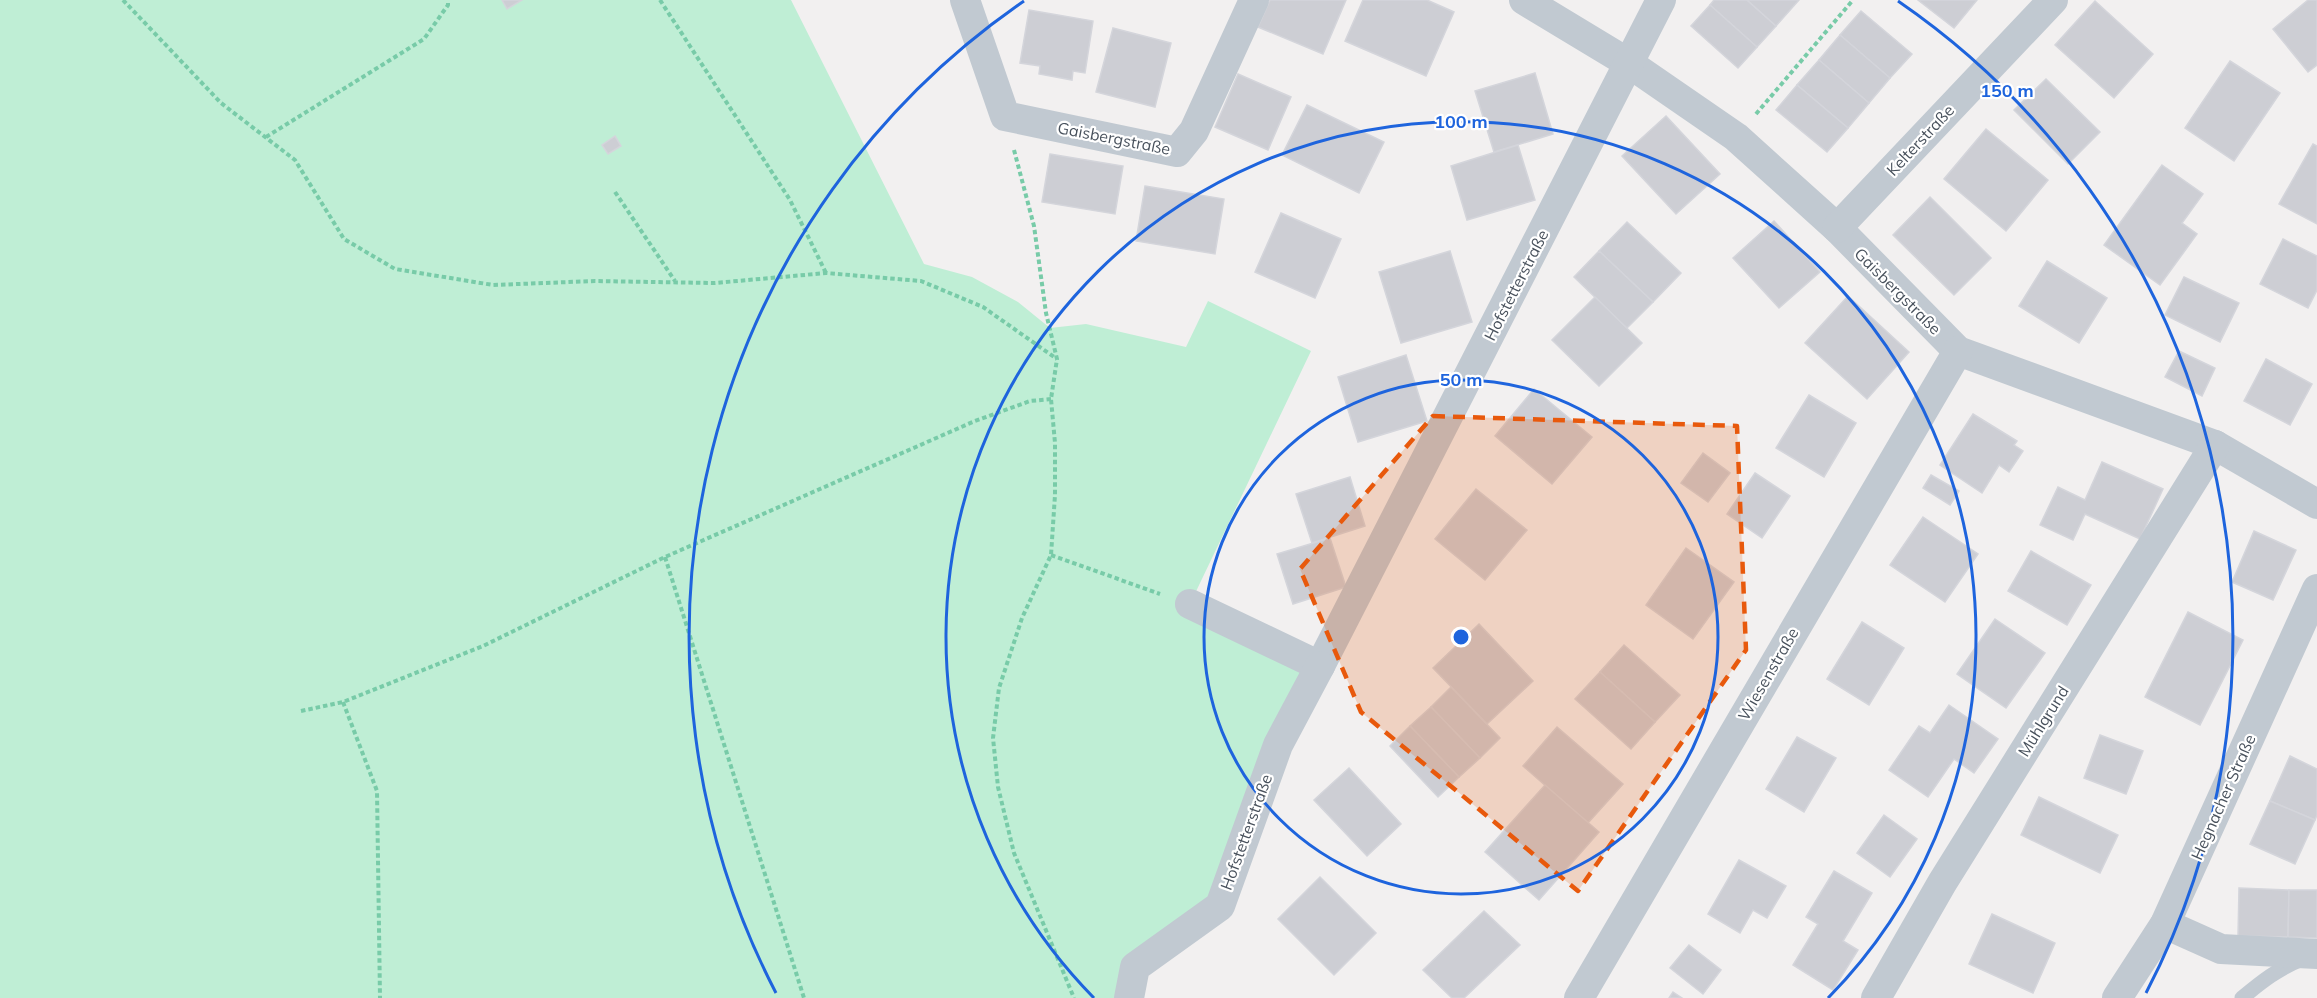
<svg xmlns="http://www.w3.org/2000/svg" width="2317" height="998" viewBox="0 0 2317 998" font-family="Mulish,sans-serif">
	<rect width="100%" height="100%" fill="#f2f0f0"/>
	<polygon fill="#bfeed5" points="0,0 791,0 924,264 972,277 1018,302 1050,328 1086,324 1186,347 1208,301 1311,351 1190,604 1320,666 1220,906 1135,967 1127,998 0,998"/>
	<g fill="#cdced4" stroke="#d4d5db" stroke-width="1.5">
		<polygon points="502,0 522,0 507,9"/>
		<polygon points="1270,0 1346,0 1323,54 1258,27"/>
		<polygon points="1363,0 1427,0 1454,12 1426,76 1345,41"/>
		<polygon points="1714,0 1747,0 1776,26 1757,47 1710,5"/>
		<polygon points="1747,0 1799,0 1776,26"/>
		<polygon points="1918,0 1977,0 1954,28"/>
		<polygon points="2308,0 2317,0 2317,65 2308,72 2273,29"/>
		<polygon points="2095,1 2153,54 2114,98 2055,45"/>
		<polygon points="1710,5 1757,47 1738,68 1691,26"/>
		<polygon points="1029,10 1093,21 1085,73 1073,71 1072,80 1039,74 1040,66 1020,63"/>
		<polygon points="1861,11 1912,54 1890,78 1840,35"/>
		<polygon points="1113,28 1171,43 1155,107 1096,92"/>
		<polygon points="1840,35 1890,78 1869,103 1819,60"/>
		<polygon points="1819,60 1869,103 1848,128 1797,85"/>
		<polygon points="2230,61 2280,93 2234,161 2185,128"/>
		<polygon points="1535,73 1553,134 1494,152 1475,91"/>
		<polygon points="1238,74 1291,97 1268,150 1215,127"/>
		<polygon points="2046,79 2100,132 2068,164 2014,110"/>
		<polygon points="1797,85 1848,128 1827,152 1776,110"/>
		<polygon points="1307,105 1384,142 1359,193 1282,155"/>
		<polygon points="1666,116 1720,174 1676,214 1622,156"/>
		<polygon points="1986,129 2048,180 2006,231 1944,179"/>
		<polygon points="615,136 621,146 608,154 602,145"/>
		<polygon points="2313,144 2317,146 2317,224 2279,204"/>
		<polygon points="1518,145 1535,200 1467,220 1451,166"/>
		<polygon points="1050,154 1123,166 1115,214 1042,202"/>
		<polygon points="2162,165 2203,194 2182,223 2197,234 2160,285 2104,245"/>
		<polygon points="1145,186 1224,199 1215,254 1136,241"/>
		<polygon points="1930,197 1991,258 1954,295 1893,235"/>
		<polygon points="1281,213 1341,239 1315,298 1255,272"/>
		<polygon points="1774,221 1820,272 1779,308 1733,258"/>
		<polygon points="1627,222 1681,273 1653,302 1599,251"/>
		<polygon points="2283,239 2317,256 2317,290 2308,308 2260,284"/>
		<polygon points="1450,251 1472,322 1401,343 1379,272"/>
		<polygon points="1599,251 1653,302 1627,328 1574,277"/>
		<polygon points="2047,261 2107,298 2079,343 2019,306"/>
		<polygon points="2184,277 2239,303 2220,342 2165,315"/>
		<polygon points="1848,296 1909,352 1867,399 1805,343"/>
		<polygon points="1595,297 1642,343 1599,386 1552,340"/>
		<polygon points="2179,351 2215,368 2202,396 2165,377"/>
		<polygon points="1406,355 1427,421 1358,442 1338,377"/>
		<polygon points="2266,359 2312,384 2290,425 2244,401"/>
		<polygon points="1534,389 1592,437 1552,484 1495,436"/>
		<polygon points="1809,395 1856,423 1824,477 1776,448"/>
		<polygon points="1973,414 2017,441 2014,445 2023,451 2009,472 1999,465 1982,493 1940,465"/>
		<polygon points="1703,453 1730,473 1708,502 1681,483"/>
		<polygon points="2102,462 2163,489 2140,539 2085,514 2073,540 2040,525 2058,487 2085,500"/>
		<polygon points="1755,473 1790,496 1762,538 1727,514"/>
		<polygon points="1931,475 1959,491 1950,505 1923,488"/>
		<polygon points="1350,477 1365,526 1312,543 1296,494"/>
		<polygon points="1476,489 1527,530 1485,580 1435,539"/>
		<polygon points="1923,517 1978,554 1945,602 1890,565"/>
		<polygon points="2254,531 2296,550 2273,600 2232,582"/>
		<polygon points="1330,538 1346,587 1293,604 1277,554"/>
		<polygon points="1686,548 1734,582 1693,639 1646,605"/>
		<polygon points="2031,551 2091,585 2067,625 2008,591"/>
		<polygon points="2188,612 2243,640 2200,725 2145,697"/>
		<polygon points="1995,619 2045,653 2006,708 1957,674"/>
		<polygon points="1862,622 1904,648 1869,705 1827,679"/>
		<polygon points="1479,624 1533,681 1487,724 1433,668"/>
		<polygon points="1624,645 1680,695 1655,722 1600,672"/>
		<polygon points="1600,672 1655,722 1631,749 1575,699"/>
		<polygon points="1451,687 1500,738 1480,758 1431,707"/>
		<polygon points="1949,705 1998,739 1974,773 1954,759 1928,797 1889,770 1919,726 1930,733"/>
		<polygon points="1431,707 1480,758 1459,777 1410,726"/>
		<polygon points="1410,726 1459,777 1438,797 1390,746"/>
		<polygon points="1557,727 1623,784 1588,823 1523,766"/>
		<polygon points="2100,735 2143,751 2126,794 2084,778"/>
		<polygon points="1797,737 1836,758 1804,812 1766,789"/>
		<polygon points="2290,756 2317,769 2317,815 2315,820 2270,801"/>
		<polygon points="1349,768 1401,824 1367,856 1314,800"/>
		<polygon points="1545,785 1599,832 1539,900 1485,852"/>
		<polygon points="2039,797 2118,835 2100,873 2021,835"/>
		<polygon points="2270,801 2315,820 2295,864 2250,844"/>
		<polygon points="1884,815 1917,839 1890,877 1857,853"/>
		<polygon points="1739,860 1786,886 1767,918 1753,910 1740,933 1708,914"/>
		<polygon points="1834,871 1872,893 1843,941 1858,950 1833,990 1793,965 1818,924 1806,917"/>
		<polygon points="1320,877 1376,933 1334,975 1278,919"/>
		<polygon points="2239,888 2289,890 2288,937 2238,936"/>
		<polygon points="2289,890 2317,890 2317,938 2288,937"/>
		<polygon points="1484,911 1520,945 1464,998 1452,998 1423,970"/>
		<polygon points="1992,914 2055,943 2033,993 1969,964"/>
		<polygon points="1689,945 1721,970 1703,994 1670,968"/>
		<polygon points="1673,992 1682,998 1669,998"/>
	</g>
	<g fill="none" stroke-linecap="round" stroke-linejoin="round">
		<g stroke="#78cba8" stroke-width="4" stroke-dasharray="4.5 3" stroke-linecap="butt">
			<polyline points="123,0 221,103 295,160 344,239 395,269 493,285 595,281 715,283 826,273 921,281 983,307 1057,359"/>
			<polyline points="660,0 790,200 826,273"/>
			<polyline points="1756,114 1853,0"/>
			<polyline points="266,137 424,39 448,5 448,0"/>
			<polyline points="1014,150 1034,226 1046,313 1057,359 1051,399 1055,443 1055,495 1051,555 1022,618 999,688 993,738 998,787 1014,853 1074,998"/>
			<polyline points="615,192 675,281"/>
			<polyline points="1051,555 1160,594"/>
			<polyline points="665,557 804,998"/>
			<polyline points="343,702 377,791 380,998"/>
			<polyline points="301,711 343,702 483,646 665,557 975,421 1030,401 1051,399"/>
		</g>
		<path stroke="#c1c9d1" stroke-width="15" d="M2242,998C2261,982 2279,968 2302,959"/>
		<g stroke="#c1c9d1" stroke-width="30">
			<polyline points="965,0 1005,116 1177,152 1194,131 1254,0"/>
			<polyline points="1524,0 1630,64 1736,137 1837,228 1958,351 2215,445 2317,504"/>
			<polyline points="1837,228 2053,0"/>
			<polyline points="1190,604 1320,666 1661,0"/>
			<polyline points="2165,924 2221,949 2317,954"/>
			<polyline points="1129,998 1135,967 1220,906 1278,745 1320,666"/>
			<polyline points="1579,998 1958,351"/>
			<polyline points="1876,998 1942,883 2215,445"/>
			<polyline points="2117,998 2165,924 2317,589"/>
		</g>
	</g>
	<path fill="#e8590c" fill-opacity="0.2" stroke="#e8590c" stroke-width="4.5" stroke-dasharray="12 8" stroke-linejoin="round" d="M1433,416L1737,426L1746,650L1578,891L1361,712L1300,569Z"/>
	<g fill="none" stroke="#1e64dd" stroke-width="3">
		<circle cx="1461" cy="637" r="257"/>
		<path d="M1094 998A515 515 0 1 1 1828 998"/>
		<path d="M776 993A772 772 0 0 1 1024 1M1898 1A772 772 0 0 1 2146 993"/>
	</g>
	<g text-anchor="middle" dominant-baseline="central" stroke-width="4.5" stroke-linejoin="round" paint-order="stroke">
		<g font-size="16" fill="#48515c" stroke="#fff">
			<text transform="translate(1114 138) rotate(11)">Gaisbergstraße</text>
			<text transform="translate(1920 140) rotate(-47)">Kelterstraße</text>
			<text transform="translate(1516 285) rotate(-63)">Hofstetterstraße</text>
			<text transform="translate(1898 291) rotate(45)">Gaisbergstraße</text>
			<text transform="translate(1768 674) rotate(-60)">Wiesenstraße</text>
			<text transform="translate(2043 721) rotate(-58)">Mühlgrund</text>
			<text transform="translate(2223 797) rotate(-66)">Hegnacher Straße</text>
			<text transform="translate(1246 832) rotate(-70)">Hofstetterstraße</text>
		</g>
	</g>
	<circle cx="1461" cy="637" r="9" fill="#1e64dd" stroke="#fff" stroke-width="3"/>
	<g font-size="18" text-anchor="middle" font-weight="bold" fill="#1e64dd" stroke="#fff" stroke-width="4.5" stroke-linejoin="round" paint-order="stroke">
		<text x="2007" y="97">150 m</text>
		<text x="1461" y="128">100 m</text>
		<text x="1461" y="386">50 m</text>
	</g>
</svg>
